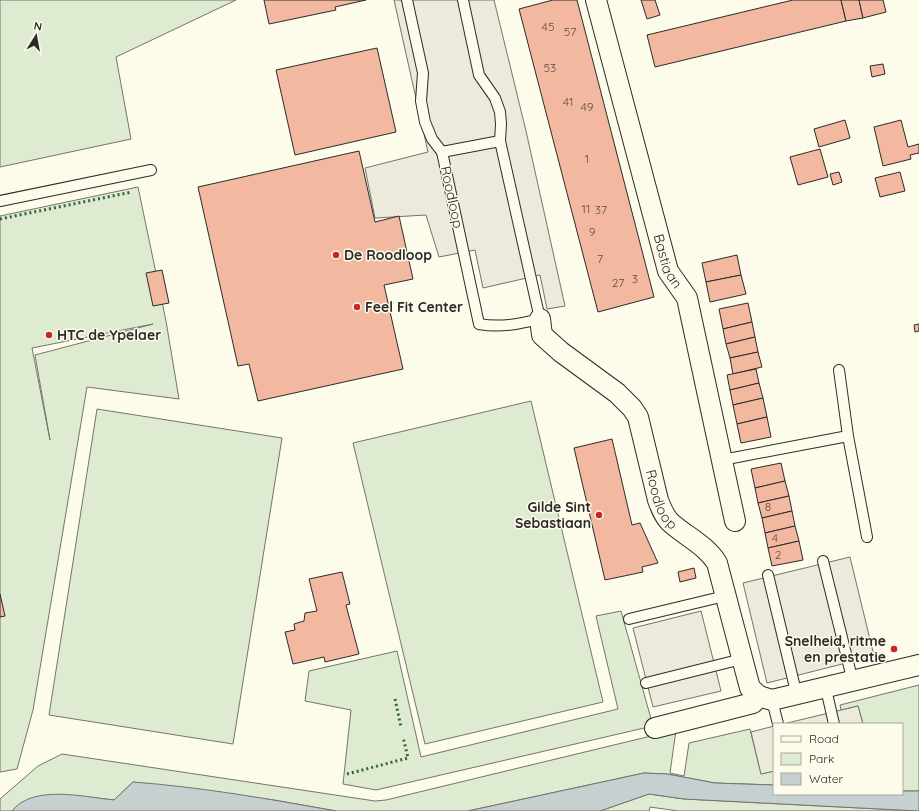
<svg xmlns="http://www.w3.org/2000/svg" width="919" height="811" viewBox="0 0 919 811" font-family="Quicksand,sans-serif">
	<rect width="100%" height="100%" fill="#fdfbea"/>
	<g fill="#deebd1" stroke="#74746e" fill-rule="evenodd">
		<polygon points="0,0 236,0 116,57 131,139 0,167"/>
		<path d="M138,187L166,321L179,399L87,387L33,710L17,769L0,772V216ZM153,324L35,355L50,440L32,348Z"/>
		<polygon points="531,401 603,702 425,744 353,443"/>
		<polygon points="97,409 282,438 233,744 49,715"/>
		<polygon points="621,611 653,726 376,790 343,784 351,710 305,701 309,671 397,651 421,757 618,709 596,616"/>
		<polygon points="919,685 919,791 902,791 902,724 863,724 858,706 841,710 840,705"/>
		<path d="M750,729L761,774L774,771V785L715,783L667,774L644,773L468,811H336L274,800L133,782L114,800C87,797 31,787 12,811H0V799L38,766L62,754L375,801L386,800L676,730L670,773L684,776L689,743Z"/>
		<polygon points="649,794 684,799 919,811 678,811 650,807 649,811 600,811"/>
	</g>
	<g fill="#eceadb" stroke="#74746e">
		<polygon points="394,0 494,0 526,131 565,306 547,309 540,275 483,288 475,250 439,257 426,215 375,218 365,168 428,152"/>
		<polygon points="850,557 874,656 767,683 743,583"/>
		<polygon points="701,611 721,691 653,707 633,628"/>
		<polygon points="858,706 863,724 783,724"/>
		<polygon points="774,726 774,771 761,774 751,732"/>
	</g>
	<g fill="#c7d0d0" stroke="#74746e">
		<polygon points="644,773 667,774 715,783 774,785 774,794 902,794 902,791 919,791 919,811 684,799 649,794 600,811 468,811"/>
		<path d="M133,782C201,787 269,799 336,811H12C33,784 84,797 114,800Z"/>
	</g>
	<g fill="#f2b8a0" stroke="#2b2b2b">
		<polygon points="264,0 366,0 335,7 336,10 269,24"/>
		<polygon points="553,0 577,0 654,297 598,312 519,9"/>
		<polygon points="641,0 655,0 660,15 647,19"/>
		<polygon points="793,0 841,0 846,21 655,67 647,35"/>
		<polygon points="841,0 859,0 863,18 846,21"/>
		<polygon points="859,0 883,0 886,12 863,18"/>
		<polygon points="377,48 396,132 295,155 276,70"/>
		<polygon points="883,64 885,74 872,77 870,66"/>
		<polygon points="845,120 850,138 819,147 814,129"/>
		<polygon points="901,120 908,147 919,144 919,153 910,155 911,159 883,166 874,127"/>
		<polygon points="820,149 828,177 798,185 790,157"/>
		<polygon points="359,151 375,222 399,216 413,279 384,285 403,369 258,401 249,364 238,366 198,187"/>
		<polygon points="839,172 842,182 833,185 830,174"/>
		<polygon points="900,172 905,191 880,197 875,178"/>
		<polygon points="737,255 741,275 706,282 702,263"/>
		<polygon points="162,270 169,303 153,306 146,273"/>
		<polygon points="741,275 746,294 710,302 706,282"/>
		<polygon points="748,303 752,322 723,329 719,309"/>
		<polygon points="752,322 755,337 726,344 723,329"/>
		<polygon points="919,324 919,331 915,332 914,325"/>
		<polygon points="755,337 758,352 730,358 726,344"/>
		<polygon points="758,352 762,367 733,374 730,358"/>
		<polygon points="756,369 759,383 730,390 727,375"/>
		<polygon points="759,383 763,398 733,405 730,390"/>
		<polygon points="763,398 767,417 737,424 733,405"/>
		<polygon points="767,417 771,437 741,443 737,424"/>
		<polygon points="612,439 632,525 640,523 658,563 642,567 643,572 605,580 574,448"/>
		<polygon points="781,463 785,481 755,488 751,469"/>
		<polygon points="785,481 789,496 758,503 755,488"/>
		<polygon points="789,496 792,511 762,518 758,503"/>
		<polygon points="792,511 795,526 765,533 762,518"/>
		<polygon points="795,526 799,541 768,548 765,533"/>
		<polygon points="799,541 803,560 772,566 768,548"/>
		<polygon points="694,568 696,578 680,582 678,572"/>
		<polygon points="342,572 350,604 346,605 359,654 325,662 324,657 293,664 285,632 295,630 294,624 304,621 305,613 317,611 309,579"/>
		<polygon points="0,594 5,616 0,617"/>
	</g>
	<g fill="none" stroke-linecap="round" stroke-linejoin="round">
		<g stroke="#2b2b2b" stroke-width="12">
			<g id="service">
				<polyline points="407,0 423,73 421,101 425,122 432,139 442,152"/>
				<polyline points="463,0 479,75 495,98 500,112 501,124 500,141"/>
				<path d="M500,141L540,319C519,324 500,328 479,324L442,152Z"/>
				<polyline points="0,201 151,170"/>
				<polyline points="839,370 848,436 867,537"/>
				<polyline points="722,460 848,436"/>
				<polyline points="823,561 853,682"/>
				<polyline points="768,575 797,696"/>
				<polyline points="629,619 725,596"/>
				<polyline points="646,683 742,659"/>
				<polyline points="826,689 834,724"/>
				<polyline points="772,700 778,724"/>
			</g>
		</g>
		<g stroke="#2b2b2b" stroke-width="22">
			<g id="minor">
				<path id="s1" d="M596,0L668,271L687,298L735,521"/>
				<path id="s2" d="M540,319L542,335L561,352L617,393L632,408L638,417L658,500C661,508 664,516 670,522C685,536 705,544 717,563L750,688L759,696L772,700L919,665"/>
				<polyline points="655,728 753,703 759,696"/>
			</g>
		</g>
		<use href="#service" stroke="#fdfbea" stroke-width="10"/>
		<use href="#minor" stroke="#fdfbea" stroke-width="20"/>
		<g stroke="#34623c" stroke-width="3" stroke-dasharray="2 3" stroke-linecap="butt">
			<polyline points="0,219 132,192"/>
			<polyline points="395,699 401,727"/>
			<polyline points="347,774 408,758 403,737"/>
		</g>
	</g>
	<g fill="#c62828" stroke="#fdfbea" stroke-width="1.5">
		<circle cx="336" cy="255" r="4"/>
		<circle cx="357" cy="307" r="4"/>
		<circle cx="49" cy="335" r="4"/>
		<circle cx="599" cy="515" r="4"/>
		<circle cx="894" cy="649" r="4"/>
	</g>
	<g text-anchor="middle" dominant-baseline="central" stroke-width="3" stroke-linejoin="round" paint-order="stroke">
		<g font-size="12" fill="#5d4e48">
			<text x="548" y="26">45</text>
			<text x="570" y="31">57</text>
			<text x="550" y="67">53</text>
			<text x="568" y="101">41</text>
			<text x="587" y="106">49</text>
			<text x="587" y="158">1</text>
			<text x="586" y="208">11</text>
			<text x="601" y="209">37</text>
			<text x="592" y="231">9</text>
			<text x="600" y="258">7</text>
			<text x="635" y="278">3</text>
			<text x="618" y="282">27</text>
			<text x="768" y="506">8</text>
			<text x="775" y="537">4</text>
			<text x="778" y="554">2</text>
		</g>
		<g font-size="14" fill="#2b2b2b" stroke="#fdfbea">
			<text transform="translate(452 197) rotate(78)">Roodloop</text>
			<text stroke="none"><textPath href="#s1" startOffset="271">Bastiaan</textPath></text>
			<text stroke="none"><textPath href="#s2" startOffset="229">Roodloop</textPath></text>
		</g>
		<g font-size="14" font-weight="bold" fill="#2b2b2b" stroke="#fdfbea" text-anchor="start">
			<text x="344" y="255">De Roodloop</text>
			<text x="365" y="307">Feel Fit Center</text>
			<text x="57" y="335">HTC de Ypelaer</text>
			<text x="591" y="507" text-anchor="end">Gilde Sint<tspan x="591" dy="16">Sebastiaan</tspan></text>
			<text x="886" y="641" text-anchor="end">Snelheid, ritme<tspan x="886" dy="16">en prestatie</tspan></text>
		</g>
	</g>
	<rect x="773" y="723" width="130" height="72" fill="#fdfbea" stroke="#a9a89e"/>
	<rect x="781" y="736" width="20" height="6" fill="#fdfbea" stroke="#a9a89e"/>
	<text x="809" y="743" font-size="12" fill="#2b2b2b">Road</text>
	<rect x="781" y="753" width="20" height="12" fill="#deebd1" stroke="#a9a89e"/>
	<text x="809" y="763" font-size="12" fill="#2b2b2b">Park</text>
	<rect x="781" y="773" width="20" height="12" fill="#c7d0d0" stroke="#a9a89e"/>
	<text x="809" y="783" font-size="12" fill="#2b2b2b">Water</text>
	<g transform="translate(36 36) rotate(11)" stroke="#fdfbea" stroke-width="3" paint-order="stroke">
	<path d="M0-3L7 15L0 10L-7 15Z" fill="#2b2b2b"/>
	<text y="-6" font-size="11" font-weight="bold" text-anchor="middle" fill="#2b2b2b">N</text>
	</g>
</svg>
